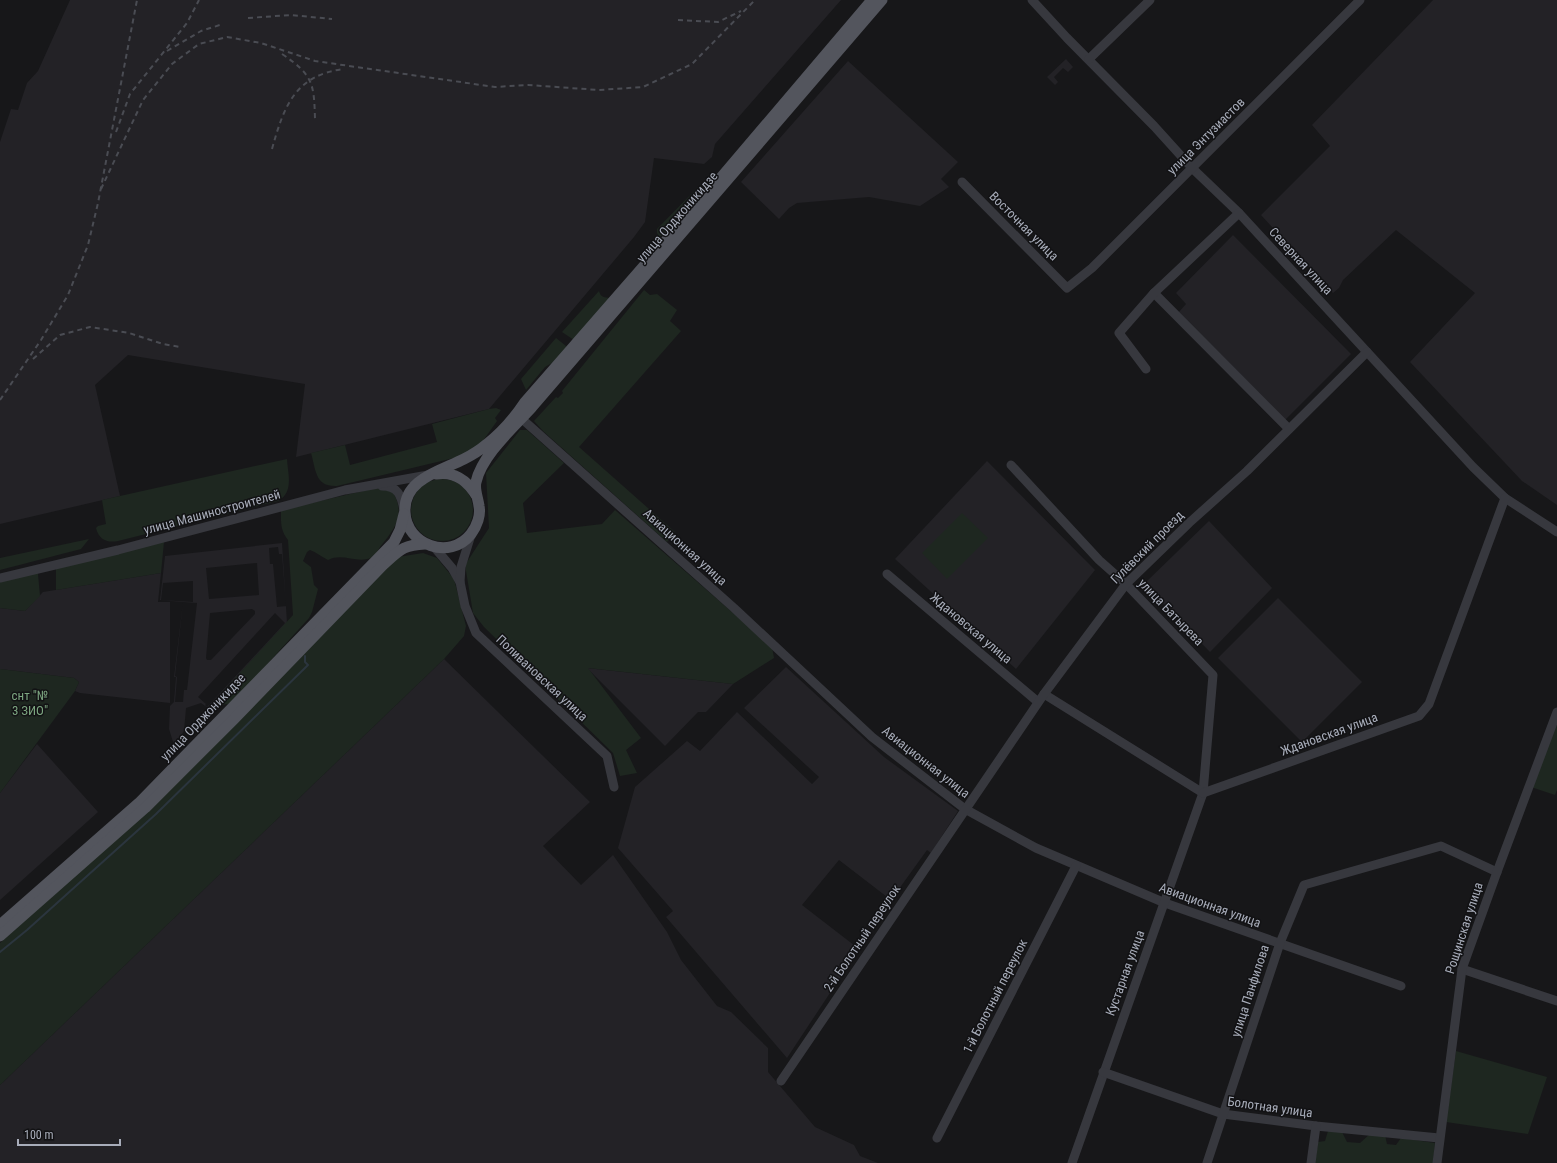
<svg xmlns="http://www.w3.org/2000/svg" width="1557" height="1163" viewBox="0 0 1557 1163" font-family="'Roboto Condensed',sans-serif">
	<rect width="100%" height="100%" fill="#171719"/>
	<g fill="#232226" fill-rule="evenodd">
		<polygon points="70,0 841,0 715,144 712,157 704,164 654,158 645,222 634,237 489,409 296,457 305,384 128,355 95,385 120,496 0,524 0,142 11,109 18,110 27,83 38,71"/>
		<polygon points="1433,0 1557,0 1557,505 1522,481 1410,362 1475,293 1396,230 1343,280 1339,288 1333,293 1261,215 1330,146 1312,125"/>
		<polygon points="1066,59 1073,67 1068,72 1063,68 1054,77 1058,82 1055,85 1047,77"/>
		<polygon points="848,61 958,162 941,179 949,187 920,206 869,197 797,203 789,208 779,219 741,182"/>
		<polygon points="1233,235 1351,354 1284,421 1178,313 1186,304 1176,293"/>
		<polygon points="987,461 1095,570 1016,669 895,559"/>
		<polygon points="1209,521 1272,588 1210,652 1144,584"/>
		<path d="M282,543L287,623L208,708L201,703L186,708L184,731L174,745L169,729L170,706L174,702L176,677H174L183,602L160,600L165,556ZM278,547L279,554H282L286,606L277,607L273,564H270L269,548ZM257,563L259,595L209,599L206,568ZM193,581V602L161,600L163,583ZM183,602L197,603L187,690H184L183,702H175L177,677L175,676ZM252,609L255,611V614L211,660H207L206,658L210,613ZM275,613L285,623L207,707L205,705L206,704L198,697Z"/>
		<polygon points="161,573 158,602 170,602 170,703 80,693 75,691 79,682 74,678 0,669 0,608 25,611 43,592"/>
		<polygon points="1278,598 1362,682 1302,742 1218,658"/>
		<polygon points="444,659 590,802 543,846 581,885 613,855 667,932 681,960 717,1006 731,1012 768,1048 768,1072 815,1127 854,1145 860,1156 878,1163 0,1163 0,1085"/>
		<polygon points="786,667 884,757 958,811 931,853 927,850 891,900 839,860 802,905 859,949 787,1058 666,917 673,911 618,848 635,787 687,741 700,751 737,712 812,784 819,777 744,708"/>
		<polygon points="587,668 733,684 706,712 698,712 665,746"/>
		<polygon points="37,744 98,812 0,900 0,793"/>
	</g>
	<g fill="#1e2720">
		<polygon points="708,177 693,194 694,199 663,236 659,236 657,233 657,229"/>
		<polygon points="644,290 650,295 657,294 677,310 670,321 681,331 579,447 675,532 667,542 543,431 534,421 556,397 558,398 563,393 562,391"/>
		<path d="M599,291C601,298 604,297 611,298L574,340L562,332Z"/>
		<polygon points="556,338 566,346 566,348 557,360 545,367 526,390 521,379"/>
		<path d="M496,408L501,410L495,418L497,421L480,445L458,457L337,486C315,487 316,470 311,453L345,445L350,465L437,442L432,424L489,409Z"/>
		<polygon points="520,430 527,430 564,463 523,503 527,533 602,524 615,510 772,647 774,658 733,684 588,668 641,738 626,750 637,773 620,776 613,753 484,627 473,613 465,565 489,528 486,473"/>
		<path d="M287,459C288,475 294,492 278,501L118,541C107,543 99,540 96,528L98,526L106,524L102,500Z"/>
		<circle cx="442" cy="510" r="31"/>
		<path d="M376,488L393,492C406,516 395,528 380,547C377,552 374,558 367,559C354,562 341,553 328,560C322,557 316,552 310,550L307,552L303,561L311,567L314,585L318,589L312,612L309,618L232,703L217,706L213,702L293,615L288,540C280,530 281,522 281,510Z"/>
		<polygon points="962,513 988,538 947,579 922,553"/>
		<polygon points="89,539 81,549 0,570 0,558"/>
		<polygon points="164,542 161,573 56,590 56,567"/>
		<polygon points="423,553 437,558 454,579 466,626 464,636 444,659 0,1085 0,943 161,799 398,557"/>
		<polygon points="37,572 38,574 40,596 25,611 0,608 0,580"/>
		<polygon points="0,669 74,678 79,682 75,691 0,793"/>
		<polygon points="1557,724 1557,790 1555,795 1525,785 1531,786"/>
		<polygon points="1456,1051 1547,1077 1528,1134 1446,1122"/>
		<polygon points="1328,1131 1342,1132 1347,1142 1360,1143 1370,1134 1385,1135 1387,1144 1396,1145 1401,1138 1435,1143 1433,1163 1315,1163 1318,1142 1325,1141"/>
	</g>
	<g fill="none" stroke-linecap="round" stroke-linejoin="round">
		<polyline stroke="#2b353e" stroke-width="2" points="0,952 27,930 156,814 308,665 305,662 305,656"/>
		<g stroke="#37383e" stroke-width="9">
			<polyline points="1032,0 1067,38 1154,126 1192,168 1239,213 1473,467 1505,498 1557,532"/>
			<polyline points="1089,59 1150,0"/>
			<polyline points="962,182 1067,288 1092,268 1360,0"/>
			<polyline points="1154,293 1289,429"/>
			<polyline points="1146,369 1119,333 1154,293 1239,213"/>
			<polyline points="522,419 734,608 872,737 965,809 1036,848 1165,903 1401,986"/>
			<polyline points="1011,465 1099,560 1126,584 1213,675 1203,793 1072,1163"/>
			<path d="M382,486C398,486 401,495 404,510"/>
			<polyline points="435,548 452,568 460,582 465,606 476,633 607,756 614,787"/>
			<polyline points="887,574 1038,702"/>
			<polyline points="0,578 118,550 345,490 428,475"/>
			<polyline points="460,582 461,567 471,535"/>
			<polyline points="1044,694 1203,793"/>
			<polyline points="1203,793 1419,716 1429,704 1505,498"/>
			<polyline points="1462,969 1557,1001"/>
			<polyline points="1103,1072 1223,1114 1316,1126 1439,1138"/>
			<polyline points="781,1081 1044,694 1126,584 1189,523 1247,471 1367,352"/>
			<polyline points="937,1138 1076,866"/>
			<polyline points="1207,1163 1280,943 1304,885 1441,846 1497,872"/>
			<polyline points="1311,1163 1316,1126"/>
			<polyline points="1437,1163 1462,969 1497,872 1557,712"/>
		</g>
		<g stroke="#53555d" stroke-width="11">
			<path d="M872,0L713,187L525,402C515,417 501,433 487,444C480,450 472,455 464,459C441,471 403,479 405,512C406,545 450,561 471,534C477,526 481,515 479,506C478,498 474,489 476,482C482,455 514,427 532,407L882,0"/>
			<path d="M436,474C453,471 467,480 476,495"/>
			<polyline points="0,925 139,803 394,542 400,530 404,514"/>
			<path d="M0,936L145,808L234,719L384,564C400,550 403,545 425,544"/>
		</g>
		<g stroke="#4a4c53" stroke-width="2" stroke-dasharray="5 4" stroke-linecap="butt">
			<polyline points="248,18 291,15 332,19"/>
			<polyline points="678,20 718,22 741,11"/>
			<polyline points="167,51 201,31 223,24"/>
			<path d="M282,54C313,75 314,83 315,119"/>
			<polyline points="116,132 130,94 187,23 199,0"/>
			<path d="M272,149C284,106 295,75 344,69"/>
			<polyline points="101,189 143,100 172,64 199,44 227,37 261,43 315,61 495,87 528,85 599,90 643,87 692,64 755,0"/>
			<polyline points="33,359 60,335 90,327 129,333 163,344 180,347"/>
			<polyline points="0,400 41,340 68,295 88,245 98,203 137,0"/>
		</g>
	</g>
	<g text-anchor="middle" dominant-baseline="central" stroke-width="3" stroke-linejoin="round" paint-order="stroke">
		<g font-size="13" fill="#a8adba" stroke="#121214">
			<text transform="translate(1206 136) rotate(-45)">улица Энтузиастов</text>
			<text transform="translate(677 217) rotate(-49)">улица Орджоникидзе</text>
			<text transform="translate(1024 226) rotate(45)">Восточная улица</text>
			<text transform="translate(1301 261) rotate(47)">Северная улица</text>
			<text transform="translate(212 512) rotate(-15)">улица Машиностроителей</text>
			<text transform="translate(685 547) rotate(42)">Авиационная улица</text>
			<text transform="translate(1147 547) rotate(-45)">Гулёвский проезд</text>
			<text transform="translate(1171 612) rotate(46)">улица Батырева</text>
			<text transform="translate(971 628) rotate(40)">Ждановская улица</text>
			<text transform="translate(542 678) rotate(43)">Поливановская улица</text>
			<text transform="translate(203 717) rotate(-46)">улица Орджоникидзе</text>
			<text transform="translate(1329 734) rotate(-20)">Ждановская улица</text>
			<text transform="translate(926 762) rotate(38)">Авиационная улица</text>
			<text transform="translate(1210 905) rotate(20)">Авиационная улица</text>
			<text transform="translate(1464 928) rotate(-72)">Рощинская улица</text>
			<text transform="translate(862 938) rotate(-56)">2-й Болотный переулок</text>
			<text transform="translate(1125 973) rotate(-70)">Кустарная улица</text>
			<text transform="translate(1250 991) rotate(-72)">улица Панфилова</text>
			<text transform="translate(995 996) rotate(-63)">1-й Болотный переулок</text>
			<text transform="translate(1270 1107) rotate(8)">Болотная улица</text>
		</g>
		<g font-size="13" fill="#7da681" stroke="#121214">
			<text x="30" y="695">снт "№<tspan x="30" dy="15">3 ЗИО"</tspan></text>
		</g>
	</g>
	<path d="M18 1139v6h102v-6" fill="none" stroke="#a8adba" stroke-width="2"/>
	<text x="24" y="1139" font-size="12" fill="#a8adba" stroke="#121214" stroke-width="3" paint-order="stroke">100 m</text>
</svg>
